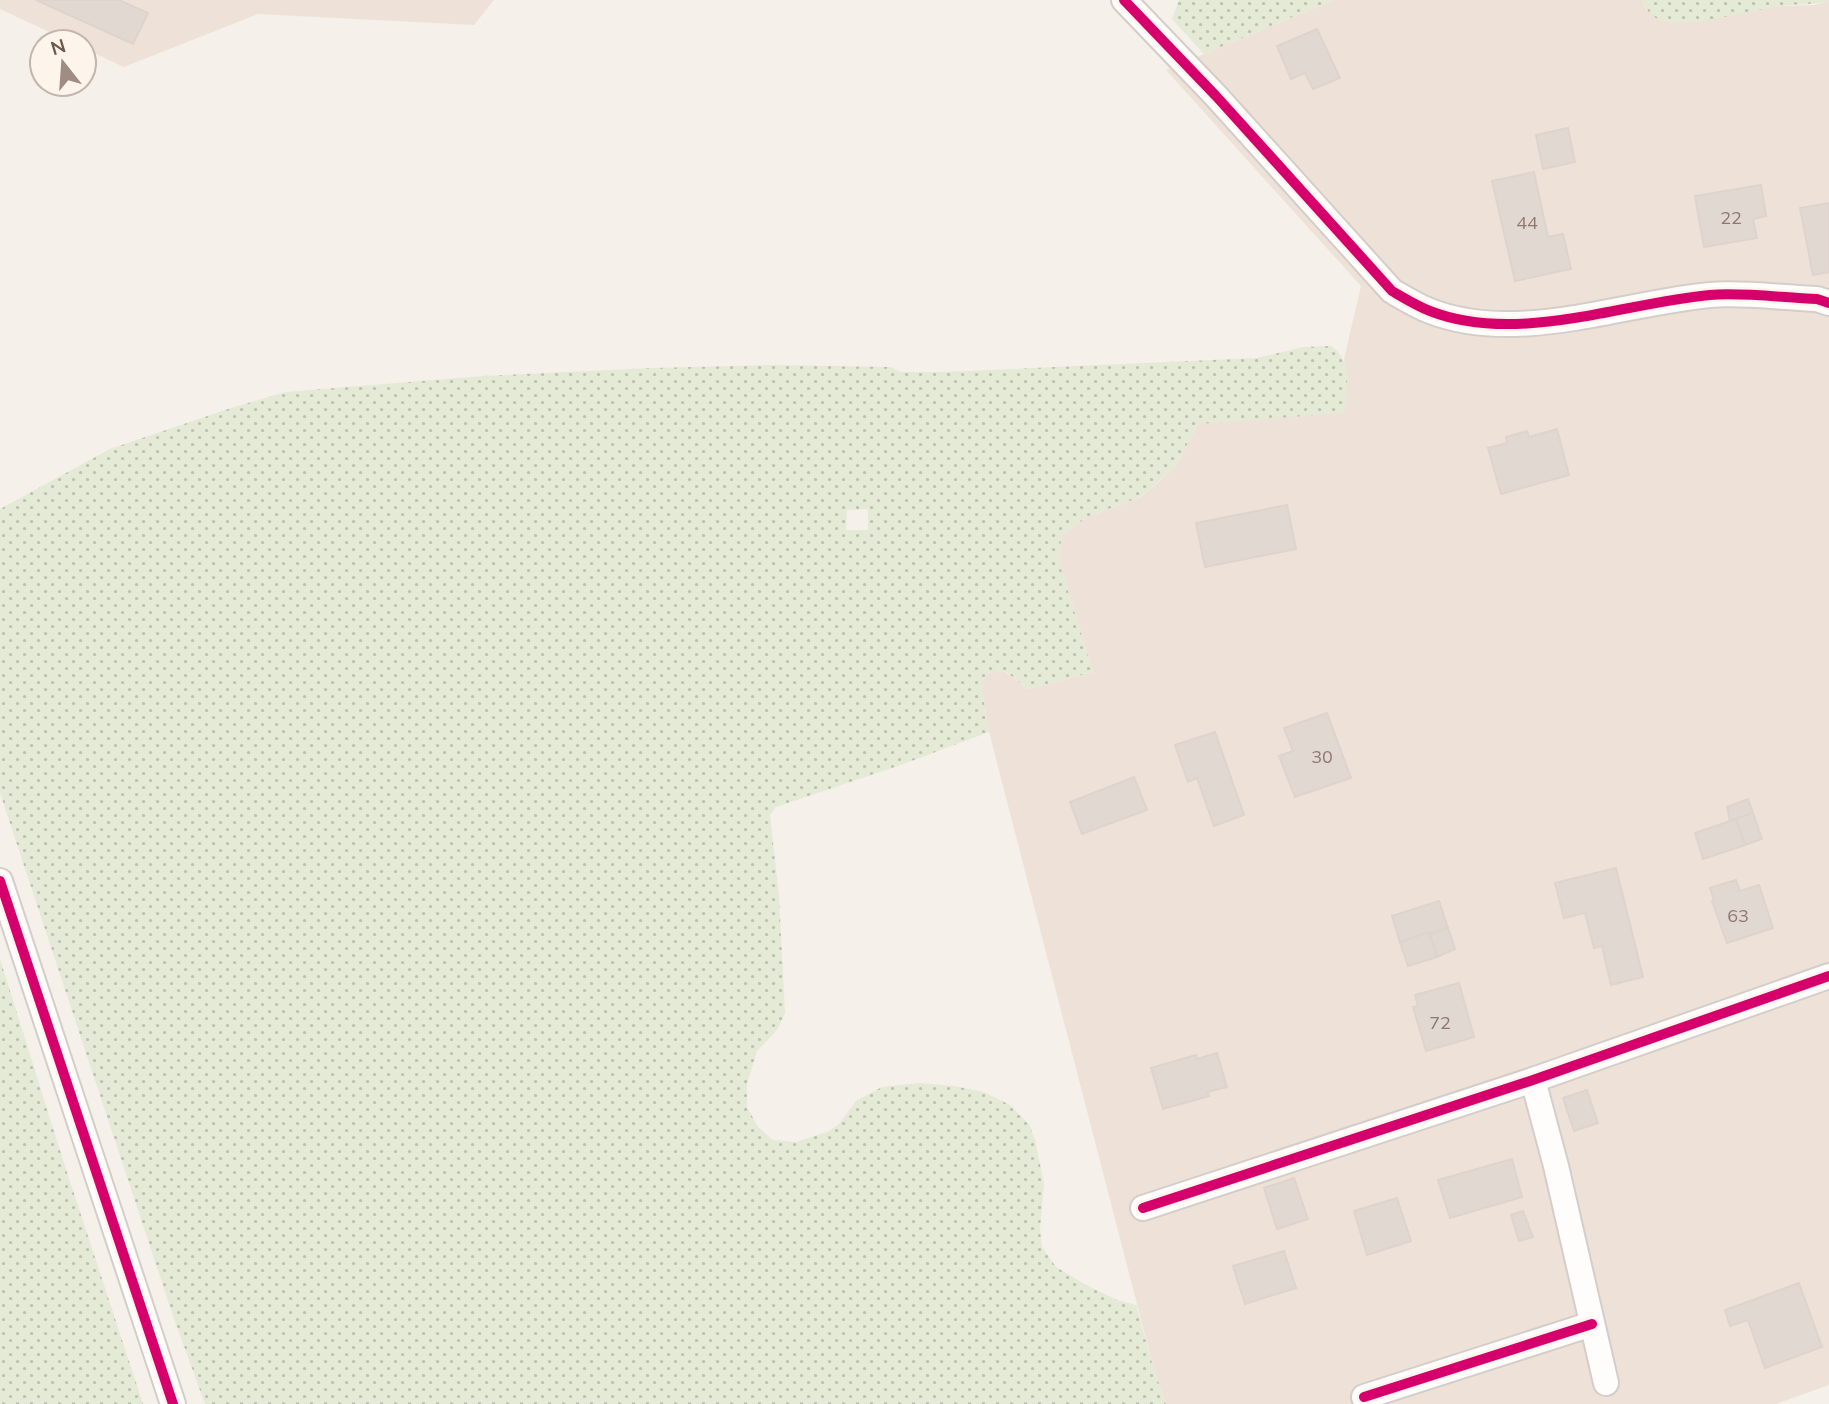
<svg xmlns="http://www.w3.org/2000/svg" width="1829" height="1404" viewBox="0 0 1829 1404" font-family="Mulish,sans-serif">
	<defs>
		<pattern id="grass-dots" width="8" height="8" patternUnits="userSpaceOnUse" patternTransform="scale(1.75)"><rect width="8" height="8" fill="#e4ead6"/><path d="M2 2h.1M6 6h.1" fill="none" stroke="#bdc0b0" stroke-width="1.8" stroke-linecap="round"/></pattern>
	</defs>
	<rect width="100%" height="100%" fill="#f5f0ea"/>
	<g fill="#eee2d8">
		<polygon points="0,0 494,0 474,25 258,14 124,67 84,48 84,42 71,42 0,9"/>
		<polygon points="1333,0 1642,0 1647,11 1814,5 1829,1 1829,1385 1776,1404 1166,1404 1154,1370 989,732 981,684 987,673 1004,671 1028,689 1093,672 1058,559 1062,535 1087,517 1141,497 1175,467 1198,424 1347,379 1344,359 1361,286 1166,70"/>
	</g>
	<g fill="url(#grass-dots)" fill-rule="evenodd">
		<polygon points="1179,0 1333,0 1204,54 1172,19"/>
		<path d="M1642,0H1829V1C1812,5 1796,4 1780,6C1751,10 1684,30 1660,20C1650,16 1646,9 1642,0Z"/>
		<path d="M1331,346C1354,361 1346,390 1344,413L1198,424L1175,467L1140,497L1087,517L1062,535L1058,559L1093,672L1028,689L1005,671L987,673L981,684L989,732L898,766L776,807L770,815L779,897L785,1013L777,1030L757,1051L747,1084V1107L758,1127L773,1140L796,1142L827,1132L838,1125L856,1101L882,1087L920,1083L954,1086L984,1092L1010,1105L1029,1124L1035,1140L1044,1184L1040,1229L1042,1247L1056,1267L1088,1286L1117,1300L1136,1305L1154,1370L1166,1404H205L174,1319L0,793V509L110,449L234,407L286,392L483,376L652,368L772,365L891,367L900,372H944L1257,358L1303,347ZM868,509V530H846L847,510Z"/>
		<polygon points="0,959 63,1160 143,1404 0,1404"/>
	</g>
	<g fill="#e1d8d2" stroke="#ded3cd" stroke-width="2">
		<polygon points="36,0 119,0 148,13 133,44"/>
		<polygon points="1317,29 1340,78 1313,89 1305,73 1291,79 1277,46"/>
		<polygon points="1568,128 1575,162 1543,169 1536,135"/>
		<polygon points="1534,172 1548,237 1563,234 1571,269 1515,281 1492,181"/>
		<polygon points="1761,185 1766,216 1753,219 1757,238 1704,247 1695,196"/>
		<polygon points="1829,203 1829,272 1813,275 1800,208"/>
		<polygon points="1557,429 1569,475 1501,494 1488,448 1507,443 1506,437 1527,431 1529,437"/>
		<polygon points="1287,505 1296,549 1205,567 1196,523"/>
		<polygon points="1327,713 1351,778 1295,797 1279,756 1293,751 1284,728"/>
		<polygon points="1215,732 1244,815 1214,826 1197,778 1188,782 1175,745"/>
		<polygon points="1134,777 1147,810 1082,834 1070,802"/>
		<polygon points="1748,799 1753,813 1730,821 1727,807"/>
		<polygon points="1753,813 1762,839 1745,845 1736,819"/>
		<polygon points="1736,819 1745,845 1703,859 1695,833"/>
		<polygon points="1616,868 1643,977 1611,985 1602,946 1594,948 1585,913 1564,918 1555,883"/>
		<polygon points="1736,880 1740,891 1759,885 1773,928 1727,943 1712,901 1714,900 1710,888"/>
		<polygon points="1439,901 1448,928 1400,942 1392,916"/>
		<polygon points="1448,928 1455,949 1437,957 1430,934"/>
		<polygon points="1429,932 1437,957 1408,966 1400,942"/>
		<polygon points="1459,983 1474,1037 1426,1051 1413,1007 1418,1006 1415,995"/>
		<polygon points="1217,1053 1227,1087 1207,1092 1209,1096 1163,1109 1151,1068 1196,1055 1197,1059"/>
		<polygon points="1587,1090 1598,1123 1574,1131 1563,1098"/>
		<polygon points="1512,1159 1522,1197 1450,1218 1438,1180"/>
		<polygon points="1294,1178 1308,1219 1277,1229 1264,1188"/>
		<polygon points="1397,1198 1411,1241 1367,1255 1354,1211"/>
		<polygon points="1523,1211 1533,1237 1519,1241 1511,1215"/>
		<polygon points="1284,1251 1296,1288 1245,1304 1233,1266"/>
		<polygon points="1799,1283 1822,1347 1765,1368 1748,1320 1730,1326 1725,1310"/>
	</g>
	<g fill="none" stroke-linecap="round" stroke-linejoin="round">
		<g stroke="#d4cdc8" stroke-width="28">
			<g id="minor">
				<path d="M1124,0L1216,96L1392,291C1404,298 1417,306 1430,311C1517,345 1622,303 1710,295C1742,292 1785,298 1817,299L1829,303"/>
				<polyline points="0,881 173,1404"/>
				<polyline points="1533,1080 1556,1166 1606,1383"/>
				<polyline points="1143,1208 1533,1080 1829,976"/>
				<polyline points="1364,1397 1592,1324"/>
			</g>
		</g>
		<use href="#minor" stroke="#fefdfc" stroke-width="24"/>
		<g stroke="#fdf4eb" stroke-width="15">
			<g id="cycleway">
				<path d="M1124,0L1216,96L1392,291C1404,298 1417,306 1430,311C1517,345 1622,303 1710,295C1742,292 1785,298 1817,299L1829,303"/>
				<polyline points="0,881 173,1404"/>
				<polyline points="1143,1208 1533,1080 1829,976"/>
				<polyline points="1364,1397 1592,1324"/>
			</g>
		</g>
		<use href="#cycleway" stroke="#d6006c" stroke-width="10"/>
	</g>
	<g text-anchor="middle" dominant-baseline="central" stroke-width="7" stroke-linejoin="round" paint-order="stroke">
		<g font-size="18" fill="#8f7870">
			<text x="1731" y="217">22</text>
			<text x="1527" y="222">44</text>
			<text x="1322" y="756">30</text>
			<text x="1738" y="915">63</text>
			<text x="1440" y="1022">72</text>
		</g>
	</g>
	<g transform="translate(63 63) rotate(343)"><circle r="33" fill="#fdf4eb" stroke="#c5b5ab" stroke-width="2"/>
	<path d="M0-5L12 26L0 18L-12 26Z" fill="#9f8c83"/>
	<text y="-10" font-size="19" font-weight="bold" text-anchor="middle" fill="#71564c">N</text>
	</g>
</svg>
